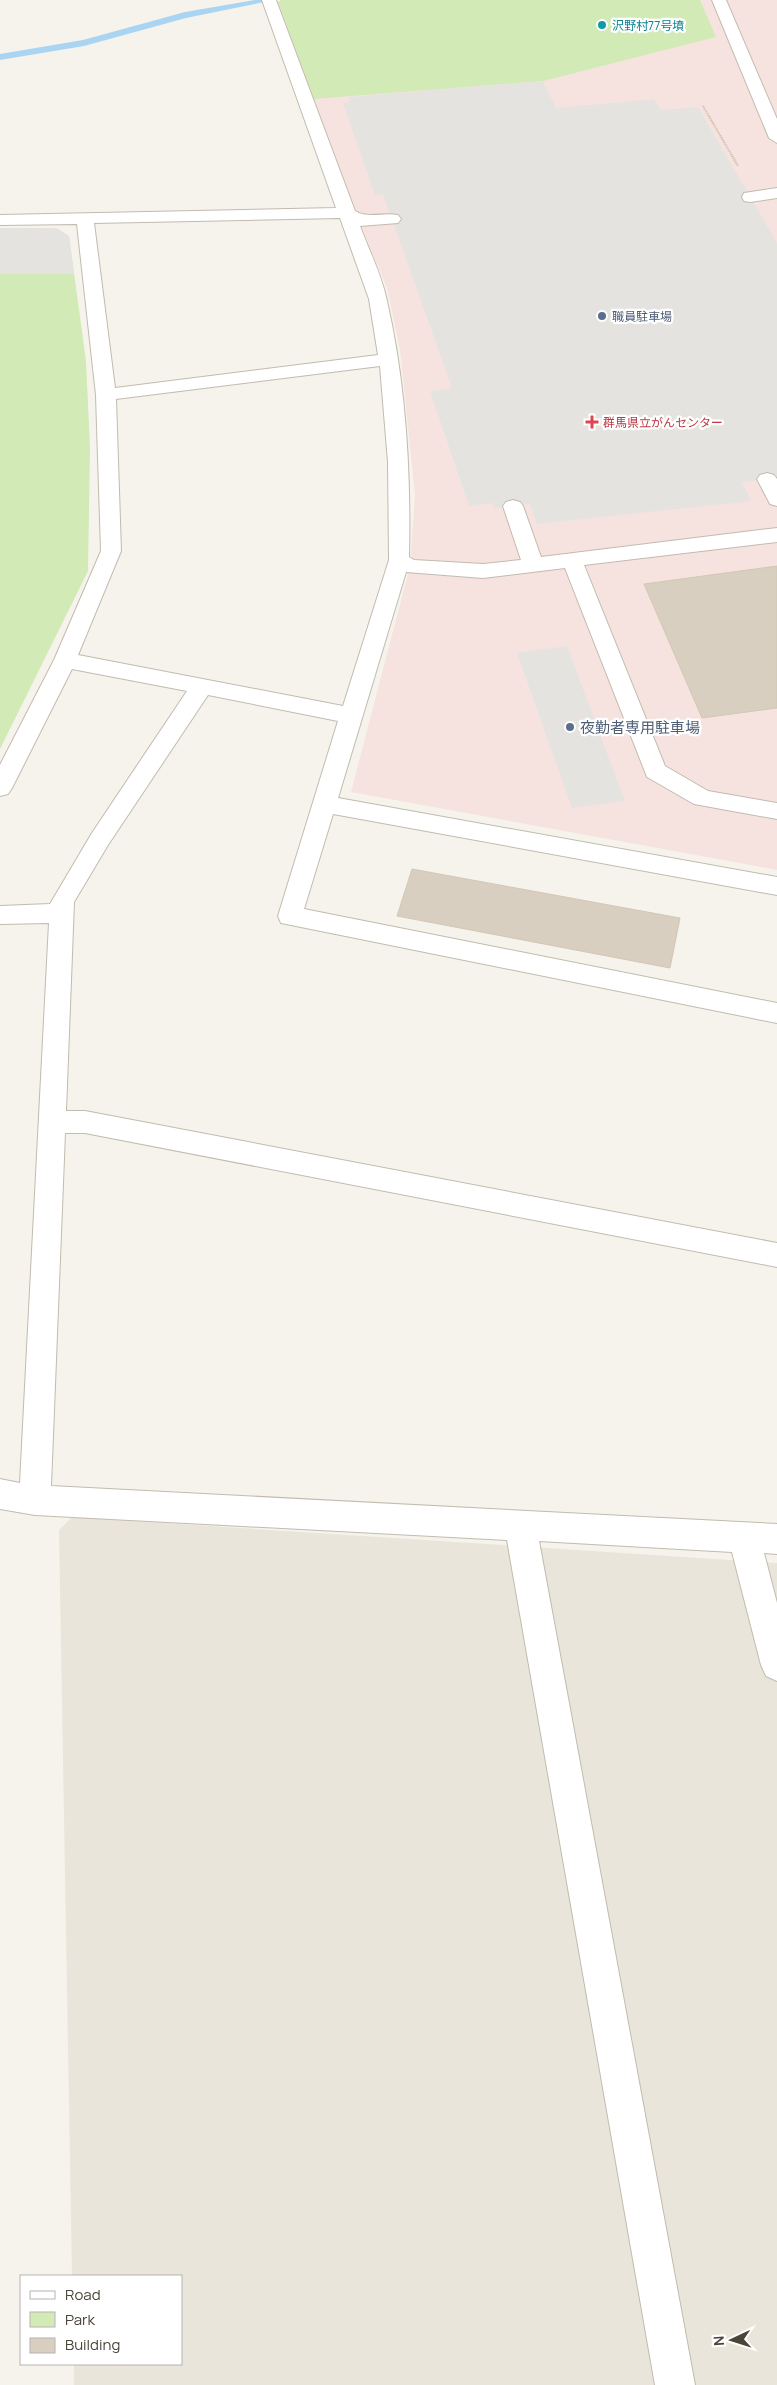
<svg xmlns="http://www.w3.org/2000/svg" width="777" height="2385" viewBox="0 0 777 2385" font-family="Manrope,'Noto Sans JP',sans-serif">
	<rect width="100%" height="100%" fill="#f6f3ec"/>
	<polygon fill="#eae5da" points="72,1517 777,1563 777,2385 74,2385 74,2364 181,2364 181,2276 72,2276 59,1530"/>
	<polygon fill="#f6e3e0" points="281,0 777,0 777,870 351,792 410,566 415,495 400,350 387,288 359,221 278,2"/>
	<g fill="#d2eab5">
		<polygon points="281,0 700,0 716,37 543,81 314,99 278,2"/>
		<polygon points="0,228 56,228 69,236 86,361 90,448 88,571 0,749"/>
	</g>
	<g fill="#e5e3e0">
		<polygon points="543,81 556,108 654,99 661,110 698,107 777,243 777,478 742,482 751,501 537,524 530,504 494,508 492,503 469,506 430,391 452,388 383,194 375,195 343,103 350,102 349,97"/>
		<polygon points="0,228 56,228 69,236 74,274 0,274"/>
		<polygon points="567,646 625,801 572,808 517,653"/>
	</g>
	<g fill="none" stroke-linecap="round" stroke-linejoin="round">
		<polygon fill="#a9d4f2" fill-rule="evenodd" points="255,0 274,0 186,18 84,46 0,60 0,54 83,40 185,12"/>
	</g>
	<g fill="#d8cfc1" stroke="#d3c7b4">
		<polygon points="777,566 777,708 702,718 644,584"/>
		<polygon points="412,869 680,918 670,968 397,916"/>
	</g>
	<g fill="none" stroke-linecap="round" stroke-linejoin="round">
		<g stroke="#c2bbae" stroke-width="2">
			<g id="minor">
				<path d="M262,0H276L355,211C368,219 383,212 398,215L401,219L398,223L360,226C369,250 382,276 387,301C406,384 411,472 409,557L414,560L483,564L521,560L503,506L506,502L513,500L520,502L523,506L541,557L777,528V542L584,565L665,766L708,791L777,803V819L694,804L647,777L565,568L483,578L406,572L338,798L777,877V895L333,814L304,909L777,1003V1023L281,923L278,916L338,721L208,695L108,845L74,902L66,1111H85L777,1243V1267L85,1133H65L51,1486L777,1524V1554L764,1553L777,1603V1681L766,1676L761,1665L732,1552L539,1541L695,2385H655L507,1540L35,1515L0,1509V1479L20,1483L49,923L0,924V906L50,904L92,833L187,691L72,669L12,788L8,794L0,796V765L54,660L101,551L96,395L77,224L0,225V215L336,208ZM340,218L369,299L378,355L115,388L94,223ZM380,366L388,462L389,560L343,706L78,655L121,551L116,399Z"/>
				<polygon points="712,0 726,0 777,119 777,143 769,138"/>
				<polygon points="777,188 777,198 750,202 744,201 742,197 744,193"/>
				<polygon points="767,473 774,475 777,479 777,506 770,504 757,479 760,475"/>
			</g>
		</g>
		<polyline stroke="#c4b79f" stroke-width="2" stroke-dasharray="1 1" stroke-linecap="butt" points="703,106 738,166"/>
		<use href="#minor" fill="#fff" fill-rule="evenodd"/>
	</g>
	<circle fill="#0f9aa8" stroke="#fff" stroke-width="2" cx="602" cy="25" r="5"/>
	<g fill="#5c6f8a" stroke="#fff" stroke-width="2">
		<circle cx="602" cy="316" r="5"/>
		<circle cx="570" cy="727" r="5"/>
	</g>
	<path fill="#e0444e" stroke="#fff" stroke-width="2" d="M589.5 414.5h5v5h5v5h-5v5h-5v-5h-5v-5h5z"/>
	<g text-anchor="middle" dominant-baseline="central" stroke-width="4.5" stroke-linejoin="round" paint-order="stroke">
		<g font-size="12" fill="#0d838f" stroke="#fff" text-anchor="start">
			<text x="612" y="25">沢野村77号墳</text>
		</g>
		<g font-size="12" fill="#4e5e75" stroke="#fff" text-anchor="start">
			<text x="612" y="316">職員駐車場</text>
		</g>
		<g font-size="12" fill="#be3a42" stroke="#fff" text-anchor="start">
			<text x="603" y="422">群馬県立がんセンター</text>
		</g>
		<g font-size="15" fill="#4e5e75" stroke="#fff" text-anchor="start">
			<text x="580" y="727">夜勤者専用駐車場</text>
		</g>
	</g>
	<rect x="20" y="2275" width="162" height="90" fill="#ffffff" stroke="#b7b4b0"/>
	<rect x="30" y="2291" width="25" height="8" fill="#ffffff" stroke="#b7b4b0"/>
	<text x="65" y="2300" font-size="15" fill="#4b4439">Road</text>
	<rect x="30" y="2312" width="25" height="15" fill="#d2eab5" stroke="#b7b4b0"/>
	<text x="65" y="2325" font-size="15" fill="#4b4439">Park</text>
	<rect x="30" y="2338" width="25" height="15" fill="#d8cfc1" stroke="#b7b4b0"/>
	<text x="65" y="2350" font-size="15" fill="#4b4439">Building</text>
	<g transform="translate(732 2340) rotate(266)" stroke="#ffffff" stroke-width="4" paint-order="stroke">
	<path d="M0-4L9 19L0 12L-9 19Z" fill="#4b4439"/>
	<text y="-8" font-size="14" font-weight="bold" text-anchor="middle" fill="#4b4439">N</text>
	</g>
</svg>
